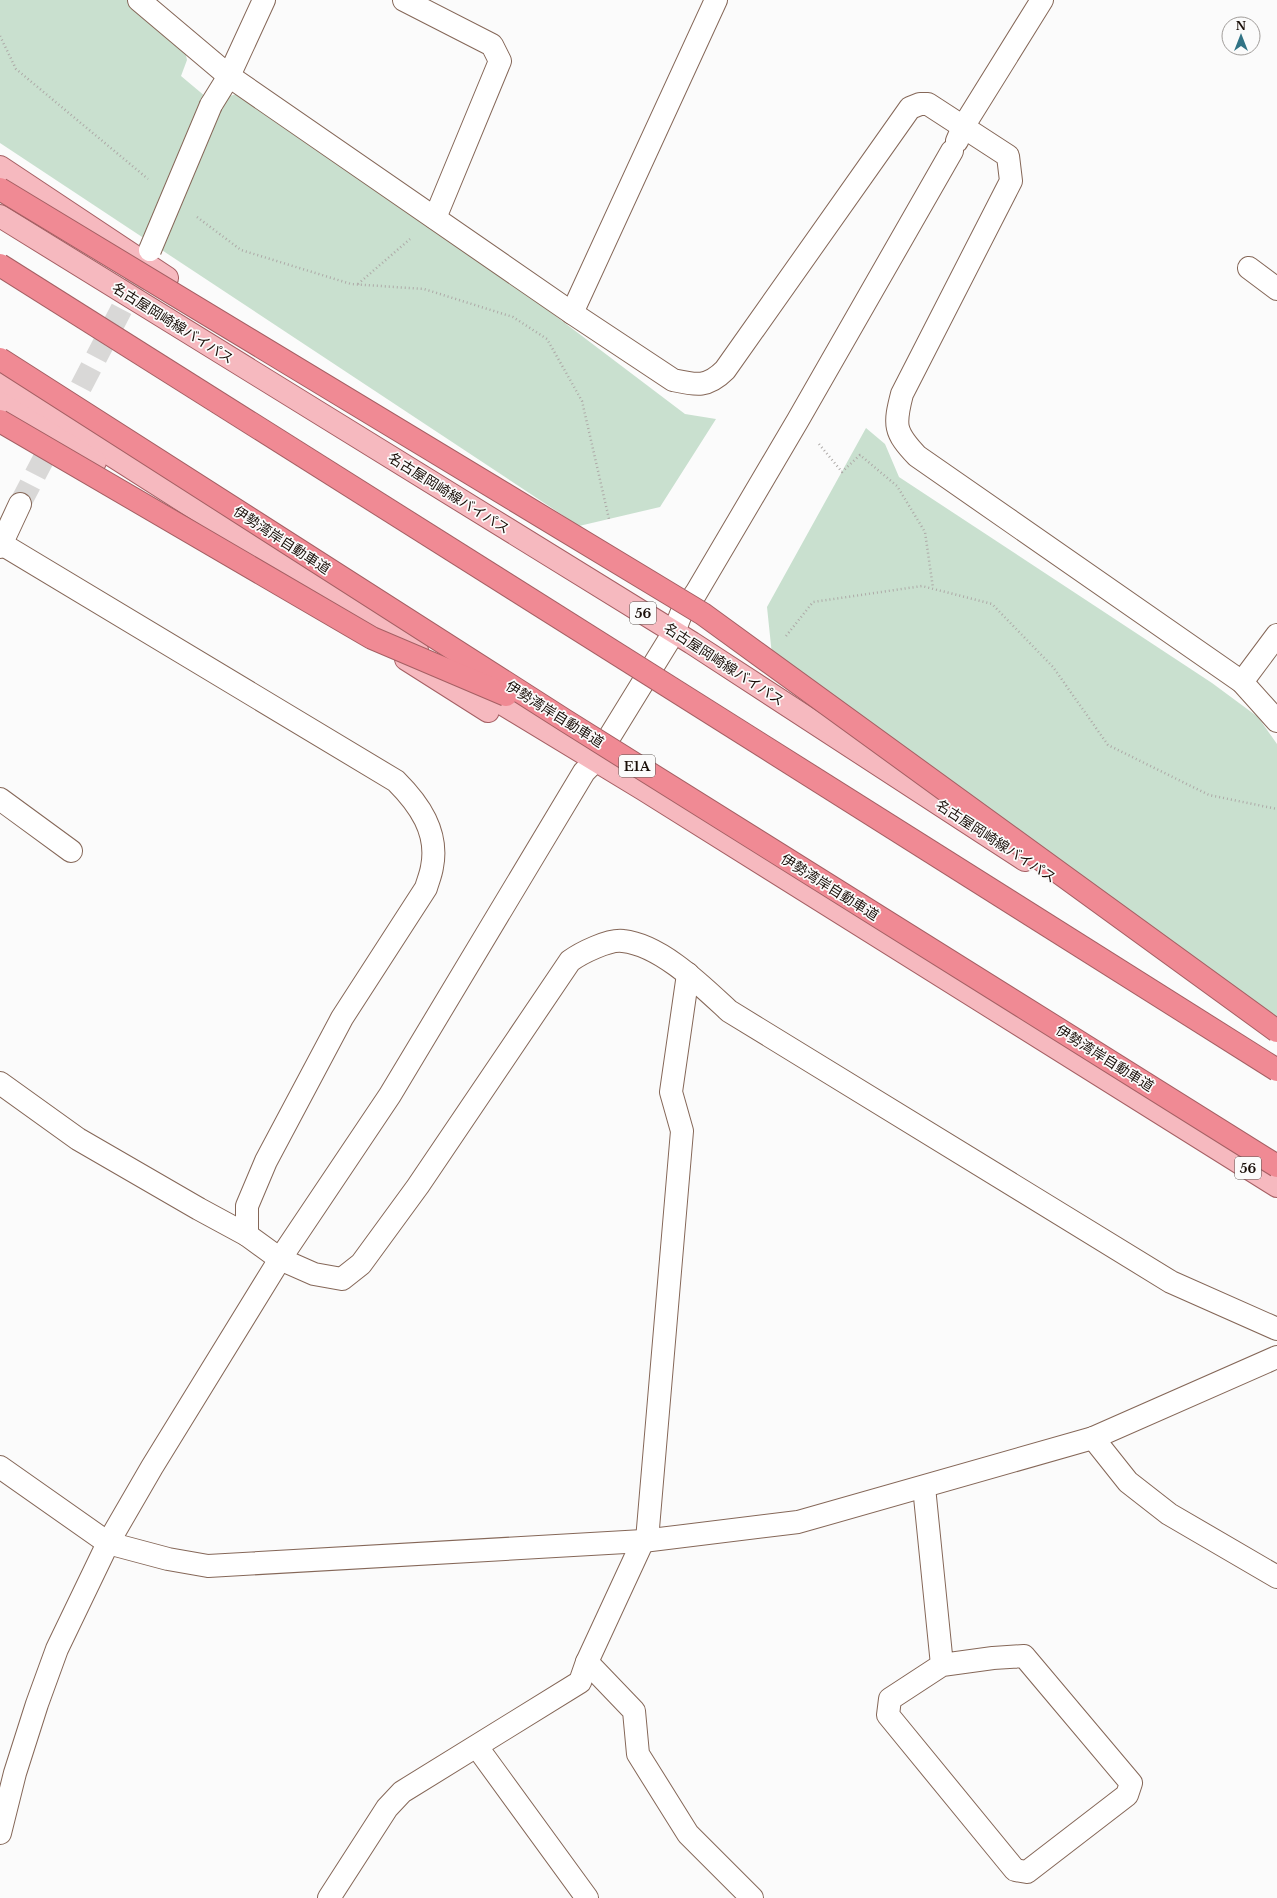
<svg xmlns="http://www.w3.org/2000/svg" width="1277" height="1898" viewBox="0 0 1277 1898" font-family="'Libre Baskerville','Noto Sans JP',serif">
	<rect width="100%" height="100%" fill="#fbfbfb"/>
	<g fill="#c9e0cf">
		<polygon points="0,0 137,0 182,38 187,60 181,76 212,102 254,88 685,414 716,419 660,507 579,526 0,143"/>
		<polygon points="866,428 885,444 899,477 1212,683 1258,717 1277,744 1277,1027 772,655 767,607"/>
	</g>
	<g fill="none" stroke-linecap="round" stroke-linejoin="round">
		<polyline stroke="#d9d8d7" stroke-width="22" stroke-dasharray="22 11" stroke-linecap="butt" points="20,504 135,283"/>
		<g stroke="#856758" stroke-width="24">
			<g id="minor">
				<path d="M139,0L229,76L572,313L673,380C696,385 707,388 725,370L910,108L920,104H928L1008,156L1011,181L902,394C894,425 894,432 917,456L1242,682L1277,721"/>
				<polyline points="404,0 492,45 500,61 435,218"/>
				<polyline points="211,105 229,76 264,0"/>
				<polyline points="957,141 963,127 1042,0"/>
				<polyline points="1249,268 1277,289"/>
				<polyline points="572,313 716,0"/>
				<path d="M0,543L396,781C419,804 439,832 432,867C431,874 428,881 426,888L342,1018L266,1161L247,1206V1235L280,1259L314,1274L342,1279L361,1264L418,1186L570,961C581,953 609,939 623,941C661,945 702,986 729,1011L1171,1282L1277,1329"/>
				<polyline points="0,547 20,504"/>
				<polyline points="1242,682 1277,635"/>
				<polyline points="0,799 71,851"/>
				<polyline points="0,1083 78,1139 199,1209 247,1235"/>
				<polyline points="0,1467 108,1543 168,1559 208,1566 643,1541 798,1522 1093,1438 1277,1357"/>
				<polyline points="924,1487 942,1665 890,1699 888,1715 1015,1870 1027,1872 1127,1795 1131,1783 1024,1656 993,1658 942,1665"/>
				<polyline points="647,1540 682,1131 671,1092 688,974"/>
				<polyline points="587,1662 634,1711 638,1754 688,1834 752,1898"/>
				<polyline points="477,1747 587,1898"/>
				<polyline points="329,1898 387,1808 402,1792 580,1682 587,1662 643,1541"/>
			</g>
		</g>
		<g stroke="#856758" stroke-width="24">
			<g id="tertiary">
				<polyline points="1093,1438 1128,1482 1169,1514 1277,1577"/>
				<polyline points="0,1833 15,1773 37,1704 57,1649 108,1543 152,1467 280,1259 390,1095 584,772 594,762 674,632 681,614 696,593 798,420 952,151"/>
			</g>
		</g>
		<g stroke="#a55f63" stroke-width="24">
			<g id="primary">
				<polyline points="0,167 167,278"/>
				<polyline points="0,216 692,643 1025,860"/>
				<polyline points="0,384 417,650"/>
				<polyline points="0,403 95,462"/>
				<polyline points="406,659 488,711"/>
				<polyline points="478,689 643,789 1277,1186"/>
			</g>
		</g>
		<g stroke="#ada9a7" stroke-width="2.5" stroke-dasharray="1 3" stroke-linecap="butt">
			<polyline points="0,36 16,69 148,179"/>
			<polyline points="197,217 241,250 351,284 424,289 513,317 547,339 582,401 609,519 611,520"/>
			<polyline points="358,284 410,239"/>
			<polyline points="819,444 842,472 860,455 897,486 925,532 933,588"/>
			<polyline points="786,636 813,602 922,586 992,604 1053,667 1108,745 1209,795 1277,809"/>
		</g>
		<use href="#minor" stroke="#fff" stroke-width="22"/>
		<use href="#tertiary" stroke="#fff" stroke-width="22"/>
		<use href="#primary" stroke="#f6b9bf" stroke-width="22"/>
		<g stroke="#856758" stroke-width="24" stroke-linecap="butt">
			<polyline id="minor-bridge" points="150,250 211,105"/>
		</g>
		<g stroke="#a55f63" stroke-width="24" stroke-linecap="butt">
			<g id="motorway-bridge">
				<polyline points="0,189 703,614 1277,1031"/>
				<polyline points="0,265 1277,1070"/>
				<polyline points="0,359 566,721 1277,1166"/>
				<polyline points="0,421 372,638 506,695"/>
			</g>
		</g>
		<use href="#minor-bridge" stroke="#fff" stroke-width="22"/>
		<use href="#motorway-bridge" stroke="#f08a94" stroke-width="22"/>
	</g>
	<g text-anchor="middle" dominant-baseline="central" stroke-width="3.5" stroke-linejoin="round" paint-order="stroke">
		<g fill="#fbfbfb" stroke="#5e5652" stroke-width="1">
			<rect x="630" y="602" width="26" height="22" rx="3"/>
			<rect x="619" y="755" width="36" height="22" rx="3"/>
			<rect x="1235" y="1157" width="26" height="22" rx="3"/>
		</g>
		<g font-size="13" font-weight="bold" fill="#1a0f09">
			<text x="643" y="613">56</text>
			<text x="637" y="766">E1A</text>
			<text x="1248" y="1168">56</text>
		</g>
		<g font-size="14" fill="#1a0f09" stroke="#fbfbfb">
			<text transform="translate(173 323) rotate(32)">名古屋岡崎線バイパス</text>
			<text transform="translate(449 493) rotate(32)">名古屋岡崎線バイパス</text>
			<text transform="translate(282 540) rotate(33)">伊勢湾岸自動車道</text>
			<text transform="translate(724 664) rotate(33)">名古屋岡崎線バイパス</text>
			<text transform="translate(555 714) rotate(32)">伊勢湾岸自動車道</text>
			<text transform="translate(996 841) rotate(33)">名古屋岡崎線バイパス</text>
			<text transform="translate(830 887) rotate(32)">伊勢湾岸自動車道</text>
			<text transform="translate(1105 1058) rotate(32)">伊勢湾岸自動車道</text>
		</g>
	</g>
	<g transform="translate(1241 36)"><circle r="19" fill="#fbfbfb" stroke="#a19d9a"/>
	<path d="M0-3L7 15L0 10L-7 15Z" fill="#317385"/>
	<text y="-6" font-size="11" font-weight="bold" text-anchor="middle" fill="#1a0f09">N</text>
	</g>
</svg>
